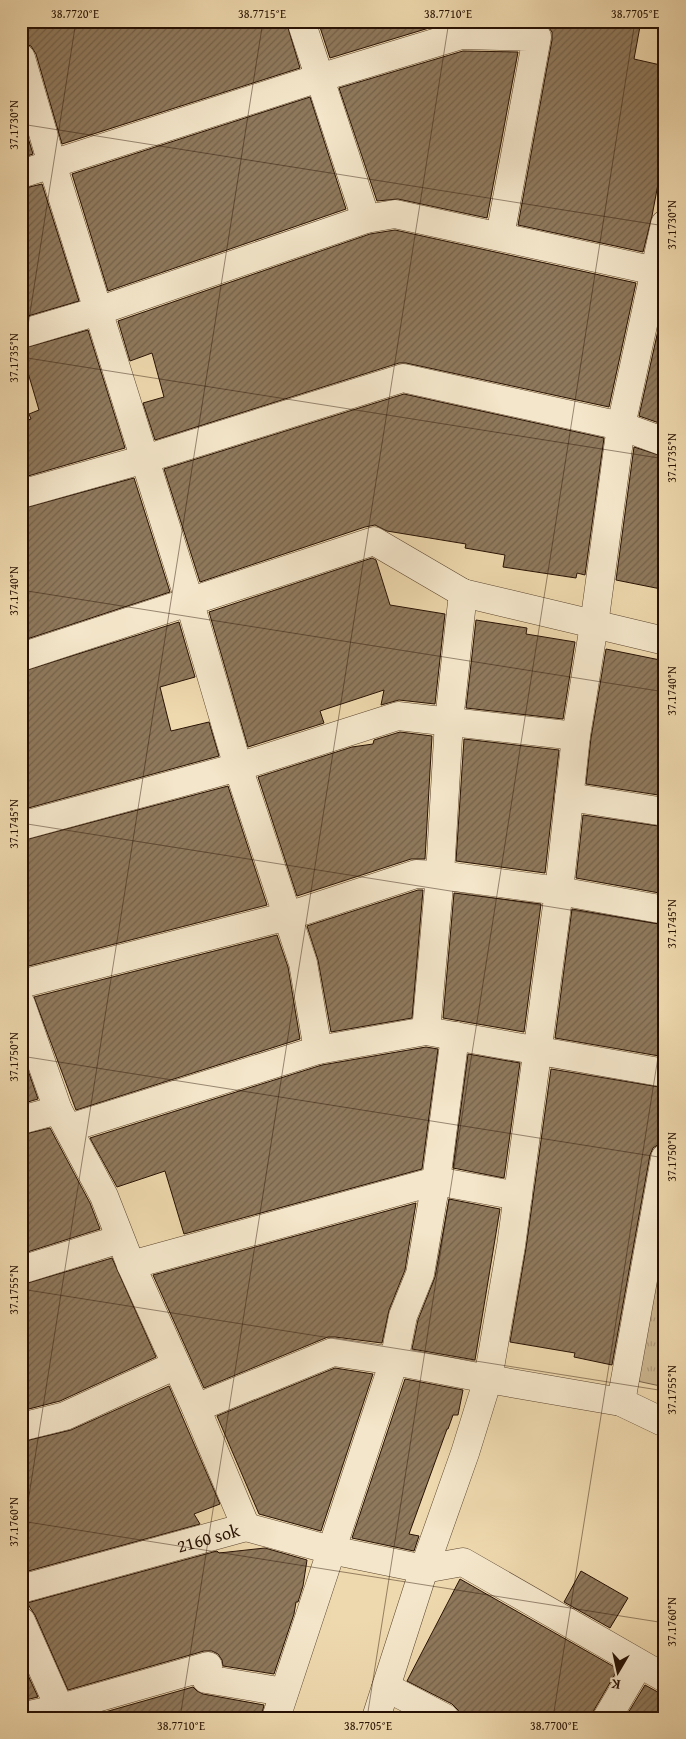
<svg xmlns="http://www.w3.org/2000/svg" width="686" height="1739" viewBox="0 0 686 1739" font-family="'Gentium Book Plus',serif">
	<defs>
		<pattern id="grass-tufts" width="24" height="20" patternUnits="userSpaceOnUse" patternTransform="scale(1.25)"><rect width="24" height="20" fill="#ccb690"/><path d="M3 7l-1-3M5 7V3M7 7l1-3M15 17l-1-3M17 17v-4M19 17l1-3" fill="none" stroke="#af9b7b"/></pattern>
		<pattern id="building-hatch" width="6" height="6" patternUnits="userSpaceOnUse" patternTransform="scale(1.25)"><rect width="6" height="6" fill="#8f795c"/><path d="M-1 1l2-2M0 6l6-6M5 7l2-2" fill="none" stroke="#75624a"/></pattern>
	</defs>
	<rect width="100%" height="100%" fill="#eed8ad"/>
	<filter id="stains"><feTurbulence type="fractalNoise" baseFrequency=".004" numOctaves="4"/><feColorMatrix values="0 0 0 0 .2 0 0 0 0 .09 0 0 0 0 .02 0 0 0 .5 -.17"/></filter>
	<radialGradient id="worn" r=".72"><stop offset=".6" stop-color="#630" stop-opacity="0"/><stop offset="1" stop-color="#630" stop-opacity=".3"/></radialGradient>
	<polygon fill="url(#grass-tufts)" stroke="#7a644a" points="661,1259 665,1259 665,1387 637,1381"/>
	<g fill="url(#building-hatch)" stroke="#281204">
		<polygon points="21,21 286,21 300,68 62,144 36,54 31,46 21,43"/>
		<polygon points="318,21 452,21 330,58"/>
		<polygon points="532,21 641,21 634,59 665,66 665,147 652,216 643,252 518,225 552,40 552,32 546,24"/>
		<polygon points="463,51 518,52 487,218 398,199 377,201 339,88"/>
		<polygon points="310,97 346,209 108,291 72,174"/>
		<polygon points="21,115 33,154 21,158"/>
		<polygon points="42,184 79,301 21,318 21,189"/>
		<polygon points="395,230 636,283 609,407 406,363 399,363 155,440 143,403 164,397 152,353 130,361 118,321 370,234"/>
		<polygon points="665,299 665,425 639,416"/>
		<polygon points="88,330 125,448 21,478 21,422 31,419 29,414 39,410 21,349"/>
		<polygon points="404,394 604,438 585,575 577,573 576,578 503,567 505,555 465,548 466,544 387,531 375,525 365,527 200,582 164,469"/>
		<polygon points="634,447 665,457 665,571 661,589 616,580"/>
		<polygon points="134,478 170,592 27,639 21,619 21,509"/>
		<polygon points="372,558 376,560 390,605 445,614 435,704 399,700 381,705 384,690 320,711 324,723 248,747 209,612"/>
		<polygon points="476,620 527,628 526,634 575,642 563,719 466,708"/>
		<polygon points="179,622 195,677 160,687 171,731 209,722 219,756 21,810 21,672"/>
		<polygon points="606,649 665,661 665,796 586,784 591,738"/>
		<polygon points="400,732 432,736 425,859 411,859 297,896 258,777 352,747 373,744 374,740"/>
		<polygon points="464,739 559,750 545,873 456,861"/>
		<polygon points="228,786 267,905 21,968 21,841"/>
		<polygon points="583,815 665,827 665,894 576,878"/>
		<polygon points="418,890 423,890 412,1018 331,1032 318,960 307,926"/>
		<polygon points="454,893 541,904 524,1032 443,1018"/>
		<polygon points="572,909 665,925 665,1057 555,1038"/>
		<polygon points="277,935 288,967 300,1039 76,1110 34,997"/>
		<polygon points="426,1047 438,1049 422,1169 184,1234 165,1171 117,1187 90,1138 322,1065"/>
		<polygon points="468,1054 520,1063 504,1178 453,1168"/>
		<polygon points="24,1059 38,1099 21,1104 21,1060"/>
		<polygon points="551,1069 665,1088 665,1143 659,1144 653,1148 650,1155 612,1365 574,1357 575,1353 510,1342 526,1248"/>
		<polygon points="50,1128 90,1203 100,1229 21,1254 21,1135"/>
		<polygon points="449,1199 500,1209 475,1360 412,1349 418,1320 435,1277"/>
		<polygon points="416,1203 405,1270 389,1310 382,1343 335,1337 328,1337 204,1388 153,1275"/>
		<polygon points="112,1258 156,1357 60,1401 21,1411 21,1285"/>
		<polygon points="335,1368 373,1374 321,1531 259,1514 217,1416"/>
		<polygon points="405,1379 463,1390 458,1415 453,1415 448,1429 447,1429 409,1534 419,1536 414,1551 352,1538"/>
		<polygon points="169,1386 220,1504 194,1514 200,1524 21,1573 21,1442 71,1430"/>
		<polygon points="265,1548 307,1560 303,1586 298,1602 296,1602 294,1614 274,1674 223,1666 222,1660 218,1654 212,1651 204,1651 68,1690 35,1615 27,1603 217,1551 219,1553"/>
		<polygon points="581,1571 628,1598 610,1628 564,1602"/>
		<polygon points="460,1579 618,1669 594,1710 591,1718 461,1718 458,1710 452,1704 407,1681"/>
		<polygon points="21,1660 38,1697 21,1701"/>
		<polygon points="645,1685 665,1696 665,1718 625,1718"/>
		<polygon points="193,1687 197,1691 203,1694 264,1705 261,1718 84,1718"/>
	</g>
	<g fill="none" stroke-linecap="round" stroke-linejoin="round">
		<g stroke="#5a442e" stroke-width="29">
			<g id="minor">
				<polyline points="301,21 366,219"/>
				<polyline points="21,58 52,164 189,600 238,767 303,963 318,1050"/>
				<polyline points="21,174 319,78 461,35 537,37 500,236"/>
				<polyline points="21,334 98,311 366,219 395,214 665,273"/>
				<polyline points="21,494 145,459 403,378 621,426 665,442"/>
				<polyline points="21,657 374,541 463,593 665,641"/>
				<polyline points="569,797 665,812"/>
				<polyline points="21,826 238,767 398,716 576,736"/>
				<polyline points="21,984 288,916 416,874 440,875 559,891 665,910"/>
				<polyline points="21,1004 58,1110 104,1196 131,1265 196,1408 246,1527"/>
				<polyline points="426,1031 440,875 449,721 463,593"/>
				<polyline points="21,1120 58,1110"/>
				<polyline points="69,1128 318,1050 426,1031 665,1073"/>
				<polyline points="131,1265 436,1181 518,1196"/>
				<polyline points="21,1270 120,1239"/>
				<polyline points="621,1402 665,1158"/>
				<polyline points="196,1408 333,1352 394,1361 488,1379 621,1402 665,1423"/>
				<polyline points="21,1427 65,1416 176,1365"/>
				<path id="s1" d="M21,1589L246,1527L331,1550L424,1569L463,1562L665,1678"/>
				<polyline points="21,1621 64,1718"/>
				<polyline points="386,1687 445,1718"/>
				<polyline points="21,1717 61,1708 208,1666 206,1679 284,1692"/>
				<polyline points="276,1718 394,1361 403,1316 420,1274 436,1181 455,1036"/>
				<polyline points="376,1718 424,1569 465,1453 488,1379 511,1246 559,891 576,736 594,625 621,426 665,224"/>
				<polyline points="607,1718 639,1664"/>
			</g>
		</g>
		<use href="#minor" stroke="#f4e6ca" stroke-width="28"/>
	</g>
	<path fill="none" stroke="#281204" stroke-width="1" stroke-opacity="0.45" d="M21,124L665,226M21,357L665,459M21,370L76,21M21,590L665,692M21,823L665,925M21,1056L665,1158M21,1289L665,1391M21,1521L665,1623M21,1546L263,21M180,1718L449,21M367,1718L635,21M553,1718L665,1013"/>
	<g text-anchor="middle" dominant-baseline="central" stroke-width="4" stroke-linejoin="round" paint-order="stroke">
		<g font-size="18" fill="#281204" stroke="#f4e6ca">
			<text stroke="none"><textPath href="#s1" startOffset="194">2160 sok</textPath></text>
		</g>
	</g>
	<rect width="686" height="1739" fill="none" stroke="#eed8ad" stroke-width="55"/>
	<g transform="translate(618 1672) rotate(189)" stroke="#f4e6ca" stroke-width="4" paint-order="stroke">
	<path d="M0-4L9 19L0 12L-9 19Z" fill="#281204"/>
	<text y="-8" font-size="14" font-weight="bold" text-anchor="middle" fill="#281204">K</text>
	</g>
	<rect x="28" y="28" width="630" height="1684" fill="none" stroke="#281204" stroke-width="2"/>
	<g font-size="12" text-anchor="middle" fill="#281204">
		<text x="75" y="18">38.7720°E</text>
		<text x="262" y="18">38.7715°E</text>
		<text x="448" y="18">38.7710°E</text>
		<text x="635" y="18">38.7705°E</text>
		<text transform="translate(14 125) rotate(-90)" y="4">37.1730°N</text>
		<text transform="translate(672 225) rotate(-90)" y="4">37.1730°N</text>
		<text transform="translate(14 358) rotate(-90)" y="4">37.1735°N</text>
		<text transform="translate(672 458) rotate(-90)" y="4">37.1735°N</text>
		<text transform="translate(14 591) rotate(-90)" y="4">37.1740°N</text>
		<text transform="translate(672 691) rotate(-90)" y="4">37.1740°N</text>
		<text transform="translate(14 824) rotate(-90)" y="4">37.1745°N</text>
		<text transform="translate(672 924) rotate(-90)" y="4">37.1745°N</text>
		<text transform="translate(14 1057) rotate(-90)" y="4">37.1750°N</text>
		<text transform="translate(672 1157) rotate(-90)" y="4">37.1750°N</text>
		<text transform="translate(14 1290) rotate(-90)" y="4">37.1755°N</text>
		<text transform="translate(672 1390) rotate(-90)" y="4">37.1755°N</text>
		<text transform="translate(14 1522) rotate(-90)" y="4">37.1760°N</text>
		<text transform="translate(672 1622) rotate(-90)" y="4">37.1760°N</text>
		<text x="181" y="1730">38.7710°E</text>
		<text x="368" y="1730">38.7705°E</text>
		<text x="554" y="1730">38.7700°E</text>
	</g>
	<rect width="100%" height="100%" filter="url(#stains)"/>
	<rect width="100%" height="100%" fill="url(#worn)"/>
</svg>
